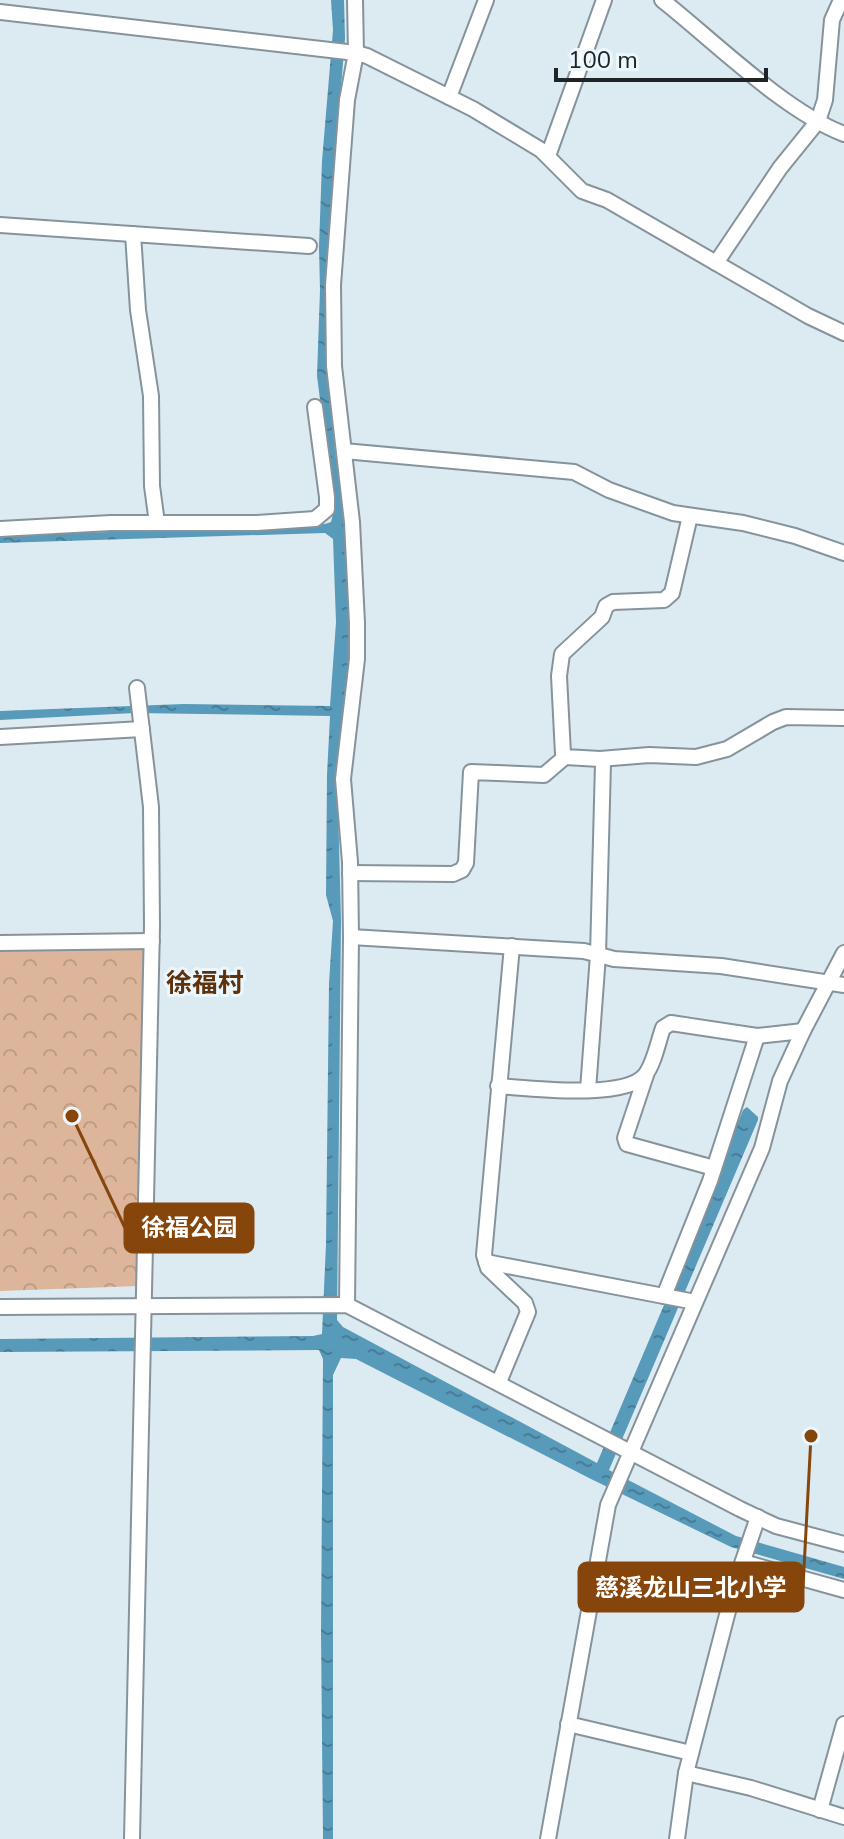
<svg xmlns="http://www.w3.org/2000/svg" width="844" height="1839" viewBox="0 0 844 1839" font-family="'Nunito Sans','Noto Sans SC',sans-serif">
	<defs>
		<pattern id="park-crowns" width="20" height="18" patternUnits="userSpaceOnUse" patternTransform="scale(2)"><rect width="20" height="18" fill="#ddb59a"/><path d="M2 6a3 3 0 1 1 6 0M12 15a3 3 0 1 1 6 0" fill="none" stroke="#bd9c85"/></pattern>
		<pattern id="water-ripples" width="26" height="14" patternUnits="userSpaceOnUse" patternTransform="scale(2)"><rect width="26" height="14" fill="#579ab9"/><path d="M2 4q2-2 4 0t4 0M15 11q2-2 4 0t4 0" fill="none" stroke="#477d96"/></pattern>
	</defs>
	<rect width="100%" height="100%" fill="#dcebf2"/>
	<polygon fill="url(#park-crowns)" points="147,944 139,1286 0,1291 0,945"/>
	<polygon fill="url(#water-ripples)" points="331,0 344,0 345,38 330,223 328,345 334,441 345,531 350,615 348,665 337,769 341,920 337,1320 343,1327 597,1463 689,1246 743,1110 747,1107 758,1117 758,1120 609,1470 736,1536 844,1567 844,1579 731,1547 591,1479 356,1359 341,1358 333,1375 333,1839 323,1839 321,1633 323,1359 319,1350 0,1352 0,1339 313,1336 322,1334 326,1244 329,983 333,921 326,895 327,775 330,716 134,713 0,720 0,711 184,704 330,706 336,622 333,539 325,533 0,543 0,536 325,524 331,522 334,510 317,376 320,290 319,247 322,161 333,30"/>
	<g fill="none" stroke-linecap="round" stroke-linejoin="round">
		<g stroke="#86939a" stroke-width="18">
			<g id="minor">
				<path d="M662,0C714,41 784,111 844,134"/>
				<polyline points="0,12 356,53 367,56 473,109 541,150 582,191 607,200 808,316 844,333"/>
				<polyline points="449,97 486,0"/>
				<polyline points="548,156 604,0"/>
				<polyline points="0,225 309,246"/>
				<polyline points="133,234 138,310 151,396 152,486 157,523"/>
				<polyline points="716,263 780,168 818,121 825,100 832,20 841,0"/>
				<polyline points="344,451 574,472 609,490 673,513 743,523 795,536 844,553"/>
				<polyline points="0,529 111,523 257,523 315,519 327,509 327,497 315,407"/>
				<polyline points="0,737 142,729"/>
				<polyline points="600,759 649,755 696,757 727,749 773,722 786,717 844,718"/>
				<polyline points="350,873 453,874 462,870 466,863 471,772 544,775 565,757"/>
				<polyline points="351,937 584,951 614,959 721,966 844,985"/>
				<polyline points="0,943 152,941"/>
				<polyline points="646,1075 625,1138 627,1144 714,1168"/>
				<path d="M498,1086C529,1088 625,1100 645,1075C654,1064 658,1042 663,1028L671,1023L757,1036L803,1031"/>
				<polyline points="588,1090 598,955 603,763 600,759 565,757 563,754 559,676 562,654 602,617 606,606 613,602 664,600 672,593 690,516"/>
				<polyline points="486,1262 695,1302"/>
				<polyline points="664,1296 710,1181 757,1036"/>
				<polyline points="347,1305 351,937 350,862 343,779 357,659 357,623 352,522 334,366 333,285 347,100 356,53 355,0"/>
				<polyline points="0,1307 347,1305 740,1509 776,1526 844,1544"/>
				<polyline points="499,1382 528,1312 525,1303 488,1268 484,1255 512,946"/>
				<polyline points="743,1562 844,1590"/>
				<polyline points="568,1724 691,1753"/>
				<polyline points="686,1773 751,1788 844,1817"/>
				<polyline points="820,1810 844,1724"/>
				<polyline points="132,1839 152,926 151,807 137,688"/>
				<polyline points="548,1839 608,1505 762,1148 780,1081 803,1031 844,953"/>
				<polyline points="677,1839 686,1773 735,1584 758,1517"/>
			</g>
		</g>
		<use href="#minor" stroke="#fff" stroke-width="14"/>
	</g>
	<g text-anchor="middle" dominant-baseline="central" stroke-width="6" stroke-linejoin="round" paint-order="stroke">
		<g font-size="26" font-weight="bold" fill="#5e320d" stroke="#ecf7fd">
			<text x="205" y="983">徐福村</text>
		</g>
	</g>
	<path fill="none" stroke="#85450b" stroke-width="3" d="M72 1116L125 1228M811 1436L803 1587"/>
	<g fill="#85450b" stroke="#ecf7fd" stroke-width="3">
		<circle cx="72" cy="1116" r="8"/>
		<circle cx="811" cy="1436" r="8"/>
	</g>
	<g fill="#85450b" stroke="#85450b" stroke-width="3">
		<rect x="125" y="1204" width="128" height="48" rx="8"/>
		<rect x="579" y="1563" width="224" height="48" rx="8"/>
	</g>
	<g font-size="24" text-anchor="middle" font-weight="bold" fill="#fff">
		<text x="189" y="1236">徐福公园</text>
		<text x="691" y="1596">慈溪龙山三北小学</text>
	</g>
	<path d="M556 68v12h210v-12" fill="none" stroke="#1f2427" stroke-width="4"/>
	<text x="568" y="68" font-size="24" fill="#1f2427" stroke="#ecf7fd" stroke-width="6" paint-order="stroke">100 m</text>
</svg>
